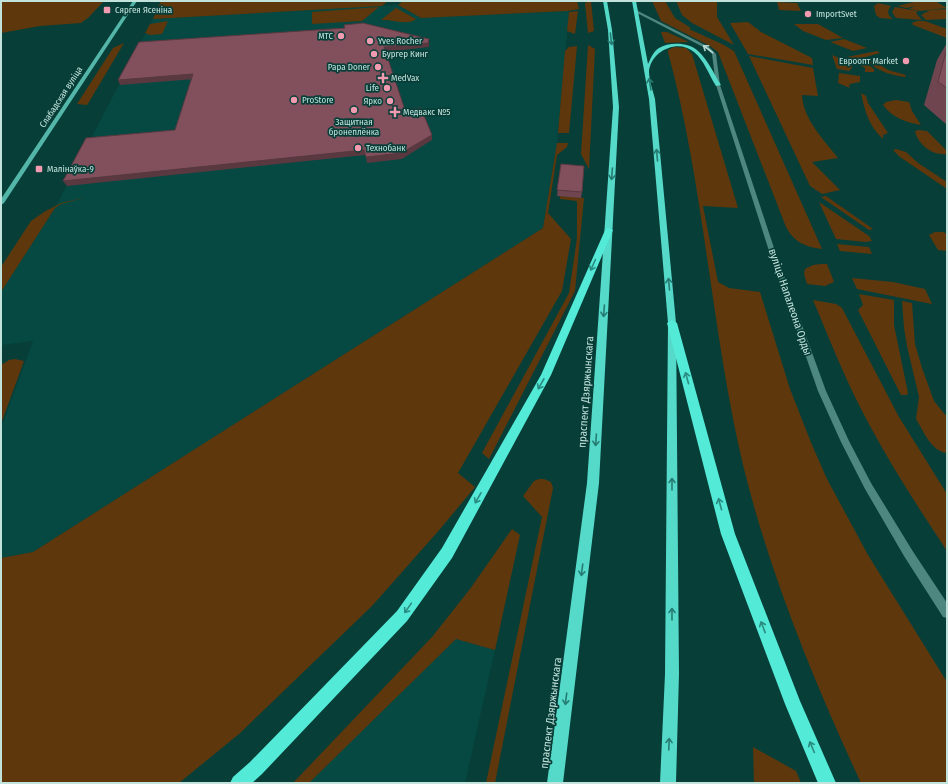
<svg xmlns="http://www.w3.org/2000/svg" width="948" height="784" viewBox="0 0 948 784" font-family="'Fira Sans Condensed',sans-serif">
	<rect width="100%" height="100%" fill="#073e38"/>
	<g fill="#054942">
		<polygon points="397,5 421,18 568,11 569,12 557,143 543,228 33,552 1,558 1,428 33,341 1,345 1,292 55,208 153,19"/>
		<polygon points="456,639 495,650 465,783 303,783"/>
	</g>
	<g fill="#5e380c">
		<polygon points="19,1 104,1 89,17 81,23 40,26 1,33 1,2"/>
		<polygon points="161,1 388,1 382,6 153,19"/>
		<polygon points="403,1 577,1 579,9 568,11 421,18 398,5"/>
		<polygon points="591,1 594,31 588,33 585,3"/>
		<path d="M652,1H665L675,18L691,28L689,29L722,44L734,51L822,249C805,247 794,242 786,227L718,52L710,46L661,21Z"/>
		<polygon points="676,1 717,1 717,17 734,45 692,23 682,15"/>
		<polygon points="935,1 947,8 920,11 909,9 915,6 907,8 897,6 914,2"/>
		<polygon points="777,2 797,3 801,11 779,10"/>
		<path d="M878,3L891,6C887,11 887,15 893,19L880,18L876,15L874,6Z"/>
		<polygon points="379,7 362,21 312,24 312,12"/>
		<polygon points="895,7 918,11 916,13 922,20 896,18 892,12"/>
		<path d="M396,8L416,19C409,26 392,19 381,20Z"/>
		<polygon points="947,9 947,19 926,20 921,15 930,10"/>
		<polygon points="578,11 575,34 567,31 569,12"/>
		<polygon points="168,21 162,34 150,35 145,33 150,24"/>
		<polygon points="917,21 925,21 947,29 947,38 913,25 912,23"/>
		<polygon points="748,22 761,32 812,58 813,65 748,54 730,23"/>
		<polygon points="794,24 818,24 843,38 826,40 803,31"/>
		<polygon points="661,32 667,32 689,42 665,43"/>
		<polygon points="844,39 867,48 853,51 830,42"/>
		<polygon points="124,43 89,102 87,105 77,104 113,48"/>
		<polygon points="588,45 595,49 589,169 581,154"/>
		<polygon points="577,46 569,133 558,133 565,51 569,47"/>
		<path d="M674,47L686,48L692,54L738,208L703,206L718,282L729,288L760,292L790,389L812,445L827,479L868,555L947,682V783H861C814,682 771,577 744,469C711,332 705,189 668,52V50Z"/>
		<polygon points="877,51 880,53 862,58 863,61 874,69 874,72 865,72 865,68 847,57"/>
		<polygon points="832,55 851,63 852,68 849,71 837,69"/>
		<path d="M749,56L813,68L818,96L802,95C803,119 824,140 838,158L812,162L840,190L822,194L810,186Z"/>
		<path d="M874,58L878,59L879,64L888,70L906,75L905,77C892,75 878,72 869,62Z"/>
		<polygon points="839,73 860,76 860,82 850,84 849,86 850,88 838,83"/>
		<path d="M861,93L866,96L868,103L888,133L883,135V139C869,126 865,112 861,93Z"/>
		<path d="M896,100L909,102L912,111L921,125C905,122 893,118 883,105L886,102Z"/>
		<path d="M919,130L927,131L947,151V154C933,156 918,145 915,131Z"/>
		<polygon points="557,143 568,143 567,147 557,155 548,213 571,239 562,291 458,473 475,487 441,528 372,606 239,734 179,783 1,783 1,558 33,552 543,228"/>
		<polygon points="896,149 906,152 918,163 947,182 947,189 900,157 893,150"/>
		<polygon points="560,196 584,198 575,291 489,459 482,453 569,293 577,238 577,201 560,199"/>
		<polygon points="826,196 873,229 869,230 821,197"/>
		<polygon points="87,197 61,204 55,208 1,292 1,267 31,221 44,212 61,203"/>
		<polygon points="819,202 869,236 872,241 865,242 836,239"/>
		<polygon points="935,232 944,232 947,235 947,251 938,250 929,235"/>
		<polygon points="837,244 869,247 872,254 840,251"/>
		<polygon points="821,264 827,264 834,282 825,286 807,284 804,274 805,269 813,265"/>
		<polygon points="852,278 893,282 925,289 932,304 857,289"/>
		<polygon points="859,294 894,300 894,325 908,393 907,395 901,395 862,318 858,310 863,305"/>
		<path d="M813,300L836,304L842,308L899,417L947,494V551C920,510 893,469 870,426C848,386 831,343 813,300Z"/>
		<path d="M902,301L912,303L915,344L922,368L934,401L947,417V453C931,451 924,432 916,419L919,397L907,346L904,328Z"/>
		<polygon points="15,359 24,361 1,424 1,365 9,360"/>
		<polygon points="539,479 544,479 551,482 553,488 495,783 486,783 542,517 523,496 534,481"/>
		<polygon points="512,529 520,535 495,650 456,639 309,783 293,783 432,637 470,589"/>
		<polygon points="753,747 796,771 801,783 754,783"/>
	</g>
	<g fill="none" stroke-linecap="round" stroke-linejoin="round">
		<polygon fill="#4e877f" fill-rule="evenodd" points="636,10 709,47 716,54 720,85 775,251 826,391 849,441 871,483 912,550 947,603 947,618 943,617 904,556 865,489 841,442 818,391 769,251 716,85 712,54 707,49 635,12"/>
		<polygon fill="#54b6a9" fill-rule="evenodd" points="133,1 137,1 4,203 1,205 1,199"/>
		<g fill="#55d9c9" fill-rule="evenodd">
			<polygon points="603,1 607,1 612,30 619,107 599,483 563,783 547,783 587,483 613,107 608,30"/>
			<path d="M632,1H636L648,64C651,58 653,52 659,48C669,42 689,42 698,51C708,60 714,74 721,85L716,86C709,75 704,60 694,52C678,38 651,51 649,71C649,80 653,91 655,99L676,323L679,674L676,783H660L665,674L668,323L649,99Z"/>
		</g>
		<g fill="#54ead8" fill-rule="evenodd">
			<polygon points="606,228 609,228 613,230 551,375 452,558 407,621 262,774 252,783 230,783 233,777 250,762 397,611 442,548 541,375"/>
			<polygon points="672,320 677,323 735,534 800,701 836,783 818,783 785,704 721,534 667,323"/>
		</g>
	</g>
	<g fill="#6f454f">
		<polygon points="947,43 947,125 924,105 937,60"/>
		<polygon points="561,164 582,192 581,198 557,196"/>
	</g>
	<g fill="#5a3840">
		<polygon points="429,39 429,47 385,52 384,47"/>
		<polygon points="193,74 195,79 120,85 118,80"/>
		<polygon points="432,135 432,140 402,159 367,163 366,157"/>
		<polygon points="364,150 365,155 67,186 63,181"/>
	</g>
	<g fill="#81505c" stroke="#5a3840">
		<polygon points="363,23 429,39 428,43 384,47 405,110 421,108 432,135 401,153 366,157 364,150 63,181 86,138 175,130 193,74 118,80 139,42 345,28 344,25"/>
		<polygon points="947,48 947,88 938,82"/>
		<polygon points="561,164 584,166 582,192 557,190"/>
	</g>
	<defs><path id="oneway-shaft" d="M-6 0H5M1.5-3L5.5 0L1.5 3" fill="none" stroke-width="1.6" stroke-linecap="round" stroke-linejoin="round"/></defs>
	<g stroke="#267c72">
		<use href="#oneway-shaft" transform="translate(611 39) rotate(84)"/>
		<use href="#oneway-shaft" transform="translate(650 84) rotate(-99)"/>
		<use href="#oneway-shaft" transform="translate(657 155) rotate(-95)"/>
		<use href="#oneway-shaft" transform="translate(612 174) rotate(94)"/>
		<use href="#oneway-shaft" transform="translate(669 284) rotate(-95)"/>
		<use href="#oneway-shaft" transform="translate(604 311) rotate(94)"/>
		<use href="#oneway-shaft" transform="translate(596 440) rotate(94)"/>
		<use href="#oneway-shaft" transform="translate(672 484) rotate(-90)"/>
		<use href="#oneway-shaft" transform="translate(582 570) rotate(97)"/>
		<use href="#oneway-shaft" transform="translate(672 614) rotate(-90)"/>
		<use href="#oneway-shaft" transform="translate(566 699) rotate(97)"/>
		<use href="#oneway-shaft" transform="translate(669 744) rotate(-88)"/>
	</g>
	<use stroke="#b6d9d3" href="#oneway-shaft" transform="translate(708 49) rotate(-143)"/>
	<g stroke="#2a8b80">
		<use href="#oneway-shaft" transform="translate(593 265) rotate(114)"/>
		<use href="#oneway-shaft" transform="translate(687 378) rotate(-105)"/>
		<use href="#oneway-shaft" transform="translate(541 384) rotate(119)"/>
		<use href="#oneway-shaft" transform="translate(478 498) rotate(120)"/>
		<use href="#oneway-shaft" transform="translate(720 504) rotate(-105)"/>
		<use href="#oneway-shaft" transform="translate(408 608) rotate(125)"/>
		<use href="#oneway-shaft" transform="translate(763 627) rotate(-111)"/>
		<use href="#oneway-shaft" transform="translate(812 747) rotate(-113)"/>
	</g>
	<g fill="#f29aaf" stroke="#073e38" stroke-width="1.5">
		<rect x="103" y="6" width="8" height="8" rx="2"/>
		<circle cx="808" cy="14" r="4"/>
		<circle cx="341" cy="36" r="4"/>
		<circle cx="370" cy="41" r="4"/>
		<circle cx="374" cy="54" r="4"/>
		<circle cx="906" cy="61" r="4"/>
		<circle cx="378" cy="67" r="4"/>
		<path d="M381 72h4v4h4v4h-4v4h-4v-4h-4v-4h4z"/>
		<circle cx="387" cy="88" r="4"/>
		<circle cx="294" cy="100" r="4"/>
		<circle cx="390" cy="101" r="4"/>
		<circle cx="354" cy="110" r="4"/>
		<path d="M393 106h4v4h4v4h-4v4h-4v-4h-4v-4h4z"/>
		<circle cx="358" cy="148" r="4"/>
		<rect x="35" y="165" width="8" height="8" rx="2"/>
	</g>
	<g text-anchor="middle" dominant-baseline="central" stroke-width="3.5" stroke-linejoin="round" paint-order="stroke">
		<g font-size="9" fill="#c2e2dc" stroke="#073e38" text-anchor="start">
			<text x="115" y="10">Сяргея Ясеніна</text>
			<text x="816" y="14">ImportSvet</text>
			<text x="333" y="36" text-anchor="end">МТС</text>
			<text x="378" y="41">Yves Rocher</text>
			<text x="382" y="54">Бургер Кинг</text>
			<text x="898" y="61" text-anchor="end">Евроопт Market</text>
			<text x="370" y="67" text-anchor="end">Papa Doner</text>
			<text x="391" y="78">MedVax</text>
			<text x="379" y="88" text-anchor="end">Life</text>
			<text x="302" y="100">ProStore</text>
			<text x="382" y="101" text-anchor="end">Ярко</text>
			<text x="403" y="112">Медвакс №5</text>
			<text x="354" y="122" text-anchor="middle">Защитная<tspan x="354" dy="10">бронеплёнка</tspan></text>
			<text x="366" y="148">Технобанк</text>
			<text x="47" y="169">Малінаўка-9</text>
		</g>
		<g font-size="9" fill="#c2e2dc" stroke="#073e38">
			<text transform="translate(61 97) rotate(-57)">Слабадская вуліца</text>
		</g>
		<g font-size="11" fill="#c2e2dc" stroke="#073e38">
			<text transform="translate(790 302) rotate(71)">вуліца Напалеона Орды</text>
			<text transform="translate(586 392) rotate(-86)">праспект Дзяржынскага</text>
			<text transform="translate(551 713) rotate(-83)">праспект Дзяржынскага</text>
		</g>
	</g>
	<rect width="948" height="784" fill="none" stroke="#c2e2dc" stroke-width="4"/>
</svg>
